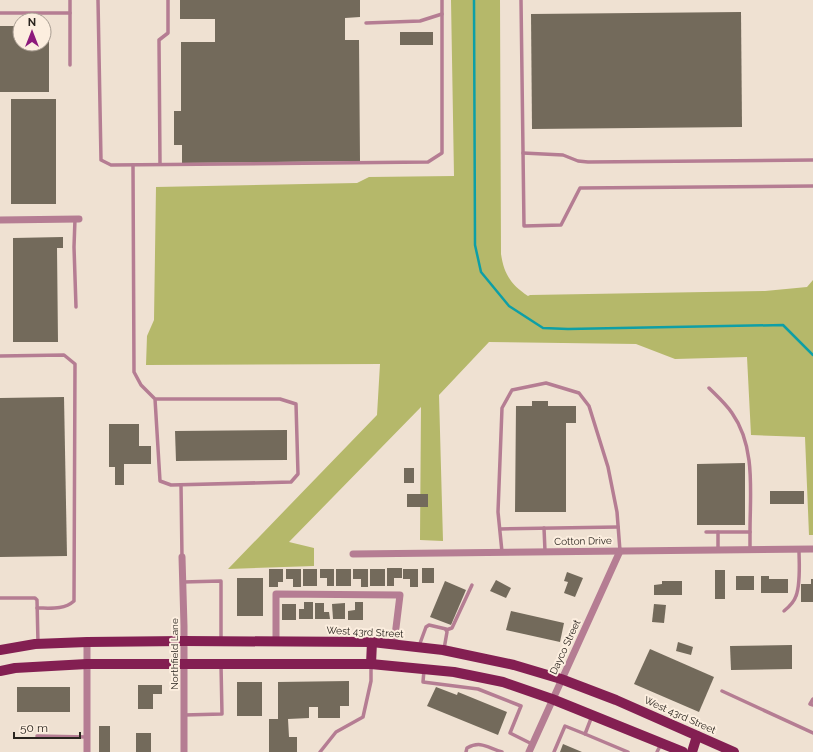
<svg xmlns="http://www.w3.org/2000/svg" width="813" height="752" viewBox="0 0 813 752" font-family="Raleway,sans-serif">
	<rect width="100%" height="100%" fill="#efe1d2"/>
	<path fill="#b5b86a" d="M451,0H500L501,254C504,274 511,285 528,296L530,295L765,291L807,287L813,280V535H809L805,437L751,435L747,357L675,359L636,344L489,342L439,395L443,541L420,540L421,407L289,542L314,548V566L228,569L377,415L380,364L146,365L147,336L154,320L156,187L357,183L369,177L454,176Z"/>
	<g fill="none" stroke-linecap="round" stroke-linejoin="round">
		<polyline stroke="#0e9fa6" stroke-width="2.5" points="474,0 475,245 481,272 509,306 543,328 568,329 783,325 813,355"/>
	</g>
	<g fill="#736a5b">
		<polygon points="180,0 360,0 360,17 345,18 345,40 359,40 360,161 182,163 182,145 174,145 174,111 181,111 181,42 215,42 215,19 180,19"/>
		<polygon points="741,12 742,127 532,129 531,14"/>
		<polygon points="0,26 20,26 20,44 44,44 44,26 49,26 49,92 0,92"/>
		<rect x="400" y="32" width="33" height="13"/>
		<rect x="11" y="99" width="45" height="105"/>
		<polygon points="63,237 63,248 57,248 58,342 13,342 13,238"/>
		<polygon points="64,397 67,556 0,557 0,398"/>
		<polygon points="532,401 548,401 548,406 576,406 576,423 566,423 566,512 515,512 516,406 532,406"/>
		<polygon points="109,424 139,424 139,446 151,446 151,464 124,464 124,485 115,485 115,467 109,467"/>
		<polygon points="287,430 287,460 176,461 175,431"/>
		<polygon points="745,463 745,525 697,525 697,464"/>
		<rect x="404" y="468" width="10" height="15"/>
		<rect x="770" y="491" width="34" height="13"/>
		<rect x="407" y="494" width="21" height="13"/>
		<polygon points="387,568 402,568 402,578 394,578 394,586 387,586"/>
		<rect x="422" y="568" width="12" height="15"/>
		<polygon points="269,569 283,569 283,582 278,582 278,587 269,587"/>
		<polygon points="286,569 301,569 301,587 293,587 293,579 286,579"/>
		<rect x="303" y="569" width="14" height="17"/>
		<polygon points="320,569 334,569 334,586 327,586 327,578 320,578"/>
		<rect x="336" y="569" width="15" height="17"/>
		<polygon points="353,569 368,569 368,587 361,587 361,579 353,579"/>
		<rect x="370" y="569" width="15" height="17"/>
		<polygon points="403,569 418,569 418,587 410,587 410,579 403,579"/>
		<rect x="715" y="570" width="10" height="29"/>
		<polygon points="567,572 583,578 575,597 564,593 568,582 564,581"/>
		<rect x="736" y="576" width="18" height="14"/>
		<polygon points="761,576 769,576 769,579 788,579 788,593 761,593"/>
		<rect x="237" y="578" width="26" height="38"/>
		<polygon points="811,579 813,579 813,602 801,602 801,584 811,584"/>
		<polygon points="496,580 511,588 506,598 490,591"/>
		<polygon points="445,581 466,590 451,625 430,617"/>
		<polygon points="662,581 682,581 682,595 654,595 654,585 662,584"/>
		<polygon points="304,602 313,602 313,619 299,619 299,609 304,609"/>
		<polygon points="355,602 363,602 363,620 348,620 348,611 355,610"/>
		<polygon points="315,603 324,603 324,612 329,612 330,619 315,619"/>
		<polygon points="345,603 345,619 333,619 332,604"/>
		<rect x="282" y="604" width="14" height="16"/>
		<polygon points="654,604 666,605 664,623 652,622"/>
		<polygon points="511,611 564,623 560,642 506,630"/>
		<polygon points="678,642 693,647 691,655 676,651"/>
		<polygon points="792,645 792,669 731,670 730,646"/>
		<polygon points="650,649 714,677 699,712 634,684"/>
		<polygon points="349,681 349,706 340,706 340,718 318,718 318,707 309,707 309,718 288,719 289,737 297,737 297,752 269,752 269,719 278,719 278,682"/>
		<rect x="237" y="682" width="25" height="34"/>
		<polygon points="138,685 162,685 162,694 153,694 153,709 138,709"/>
		<rect x="17" y="687" width="53" height="25"/>
		<polygon points="436,687 457,695 458,692 507,712 498,735 427,706"/>
		<rect x="99" y="726" width="11" height="26"/>
		<rect x="136" y="733" width="15" height="19"/>
		<polygon points="563,744 582,752 560,752"/>
	</g>
	<g fill="none" stroke-linecap="round" stroke-linejoin="round">
		<g stroke="#b57d93" stroke-width="3.5">
			<polyline points="70,0 70,65"/>
			<polyline points="98,0 101,160 111,165 428,162 442,153 442,0"/>
			<polyline points="521,0 524,226 561,225 580,188 813,186"/>
			<polyline points="0,13 70,13"/>
			<polyline points="366,23 420,21 442,14"/>
			<polyline points="523,153 563,155 578,161 588,162 813,160"/>
			<polyline points="160,164 159,40 168,33 168,0"/>
			<polyline points="133,165 134,372 141,385 155,399 280,399 296,404 298,474 291,482 171,485 160,481 155,399"/>
			<polyline points="75,219 74,247 76,307"/>
			<path d="M0,356L64,355L75,364L74,601C64,610 50,608 37,608"/>
			<path d="M709,388C717,396 726,404 732,413C756,447 750,492 750,532"/>
			<polyline points="181,485 182,557"/>
			<polyline points="544,528 545,551"/>
			<polyline points="500,529 618,527"/>
			<polyline points="706,532 718,532"/>
			<polyline points="718,550 718,532 750,532 750,549"/>
			<polyline points="502,552 498,512 502,408 512,390 546,383 579,393 589,406 608,467 617,512 620,551"/>
			<polyline points="183,582 221,581 221,640"/>
			<polyline points="0,598 35,598 37,600 38,643"/>
			<path d="M784,611C789,607 794,602 796,596C801,583 799,563 799,549"/>
			<polyline points="446,630 452,628 472,585"/>
			<polyline points="419,646 426,627 429,625 446,629 447,632 444,649"/>
			<polyline points="424,670 423,682 478,689 521,706 510,733 532,744"/>
			<polyline points="722,691 813,733"/>
			<polyline points="813,699 810,704 813,705"/>
			<polyline points="184,715 222,714 221,665"/>
			<polyline points="592,716 585,734 628,752"/>
			<polyline points="37,736 87,737"/>
			<polyline points="320,752 336,732 363,717 371,681 371,665"/>
			<path d="M466,752L467,748C481,740 488,748 502,752"/>
			<polyline points="554,752 565,726 585,734"/>
			<polyline points="657,752 661,744"/>
		</g>
		<g stroke="#b57d93" stroke-width="7">
			<polyline points="0,220 79,219"/>
			<polyline points="353,554 813,549"/>
			<polyline points="182,557 184,626 184,752"/>
			<polyline points="276,642 276,594 400,595 394,644"/>
			<polyline points="87,752 87,642"/>
			<polyline points="529,752 620,551"/>
		</g>
		<g stroke="#831f52" stroke-width="10">
			<polyline points="0,650 35,644 87,642 184,641 372,642 443,650 514,665 561,679 616,700 734,752"/>
			<polyline points="371,664 372,642"/>
			<polyline points="0,671 15,668 87,664 371,664 454,672 503,682 552,699 683,752"/>
			<polyline points="692,752 697,736"/>
		</g>
	</g>
	<g text-anchor="middle" dominant-baseline="central" stroke-width="4" stroke-linejoin="round" paint-order="stroke">
		<g font-size="10" fill="#29241e" stroke="#fceedf">
			<text transform="translate(583 541) rotate(-1)">Cotton Drive</text>
			<text transform="translate(365 632) rotate(3)">West 43rd Street</text>
			<text transform="translate(565 647) rotate(-65)">Dayco Street</text>
			<text transform="translate(174 654) rotate(-90)">Northfield Lane</text>
			<text transform="translate(680 715) rotate(24)">West 43rd Street</text>
		</g>
	</g>
	<g transform="translate(32 32)"><circle r="19" fill="#fceedf" stroke="#a89d92"/>
	<path d="M0-3L7 15L0 10L-7 15Z" fill="#8d1a7c"/>
	<text y="-6" font-size="11" font-weight="bold" text-anchor="middle" fill="#29241e">N</text>
	</g>
	<path d="M14 732v6h66v-6" fill="none" stroke="#29241e" stroke-width="2"/>
	<text x="20" y="732" font-size="12" fill="#29241e" stroke="#fceedf" stroke-width="3" paint-order="stroke">50 m</text>
</svg>
